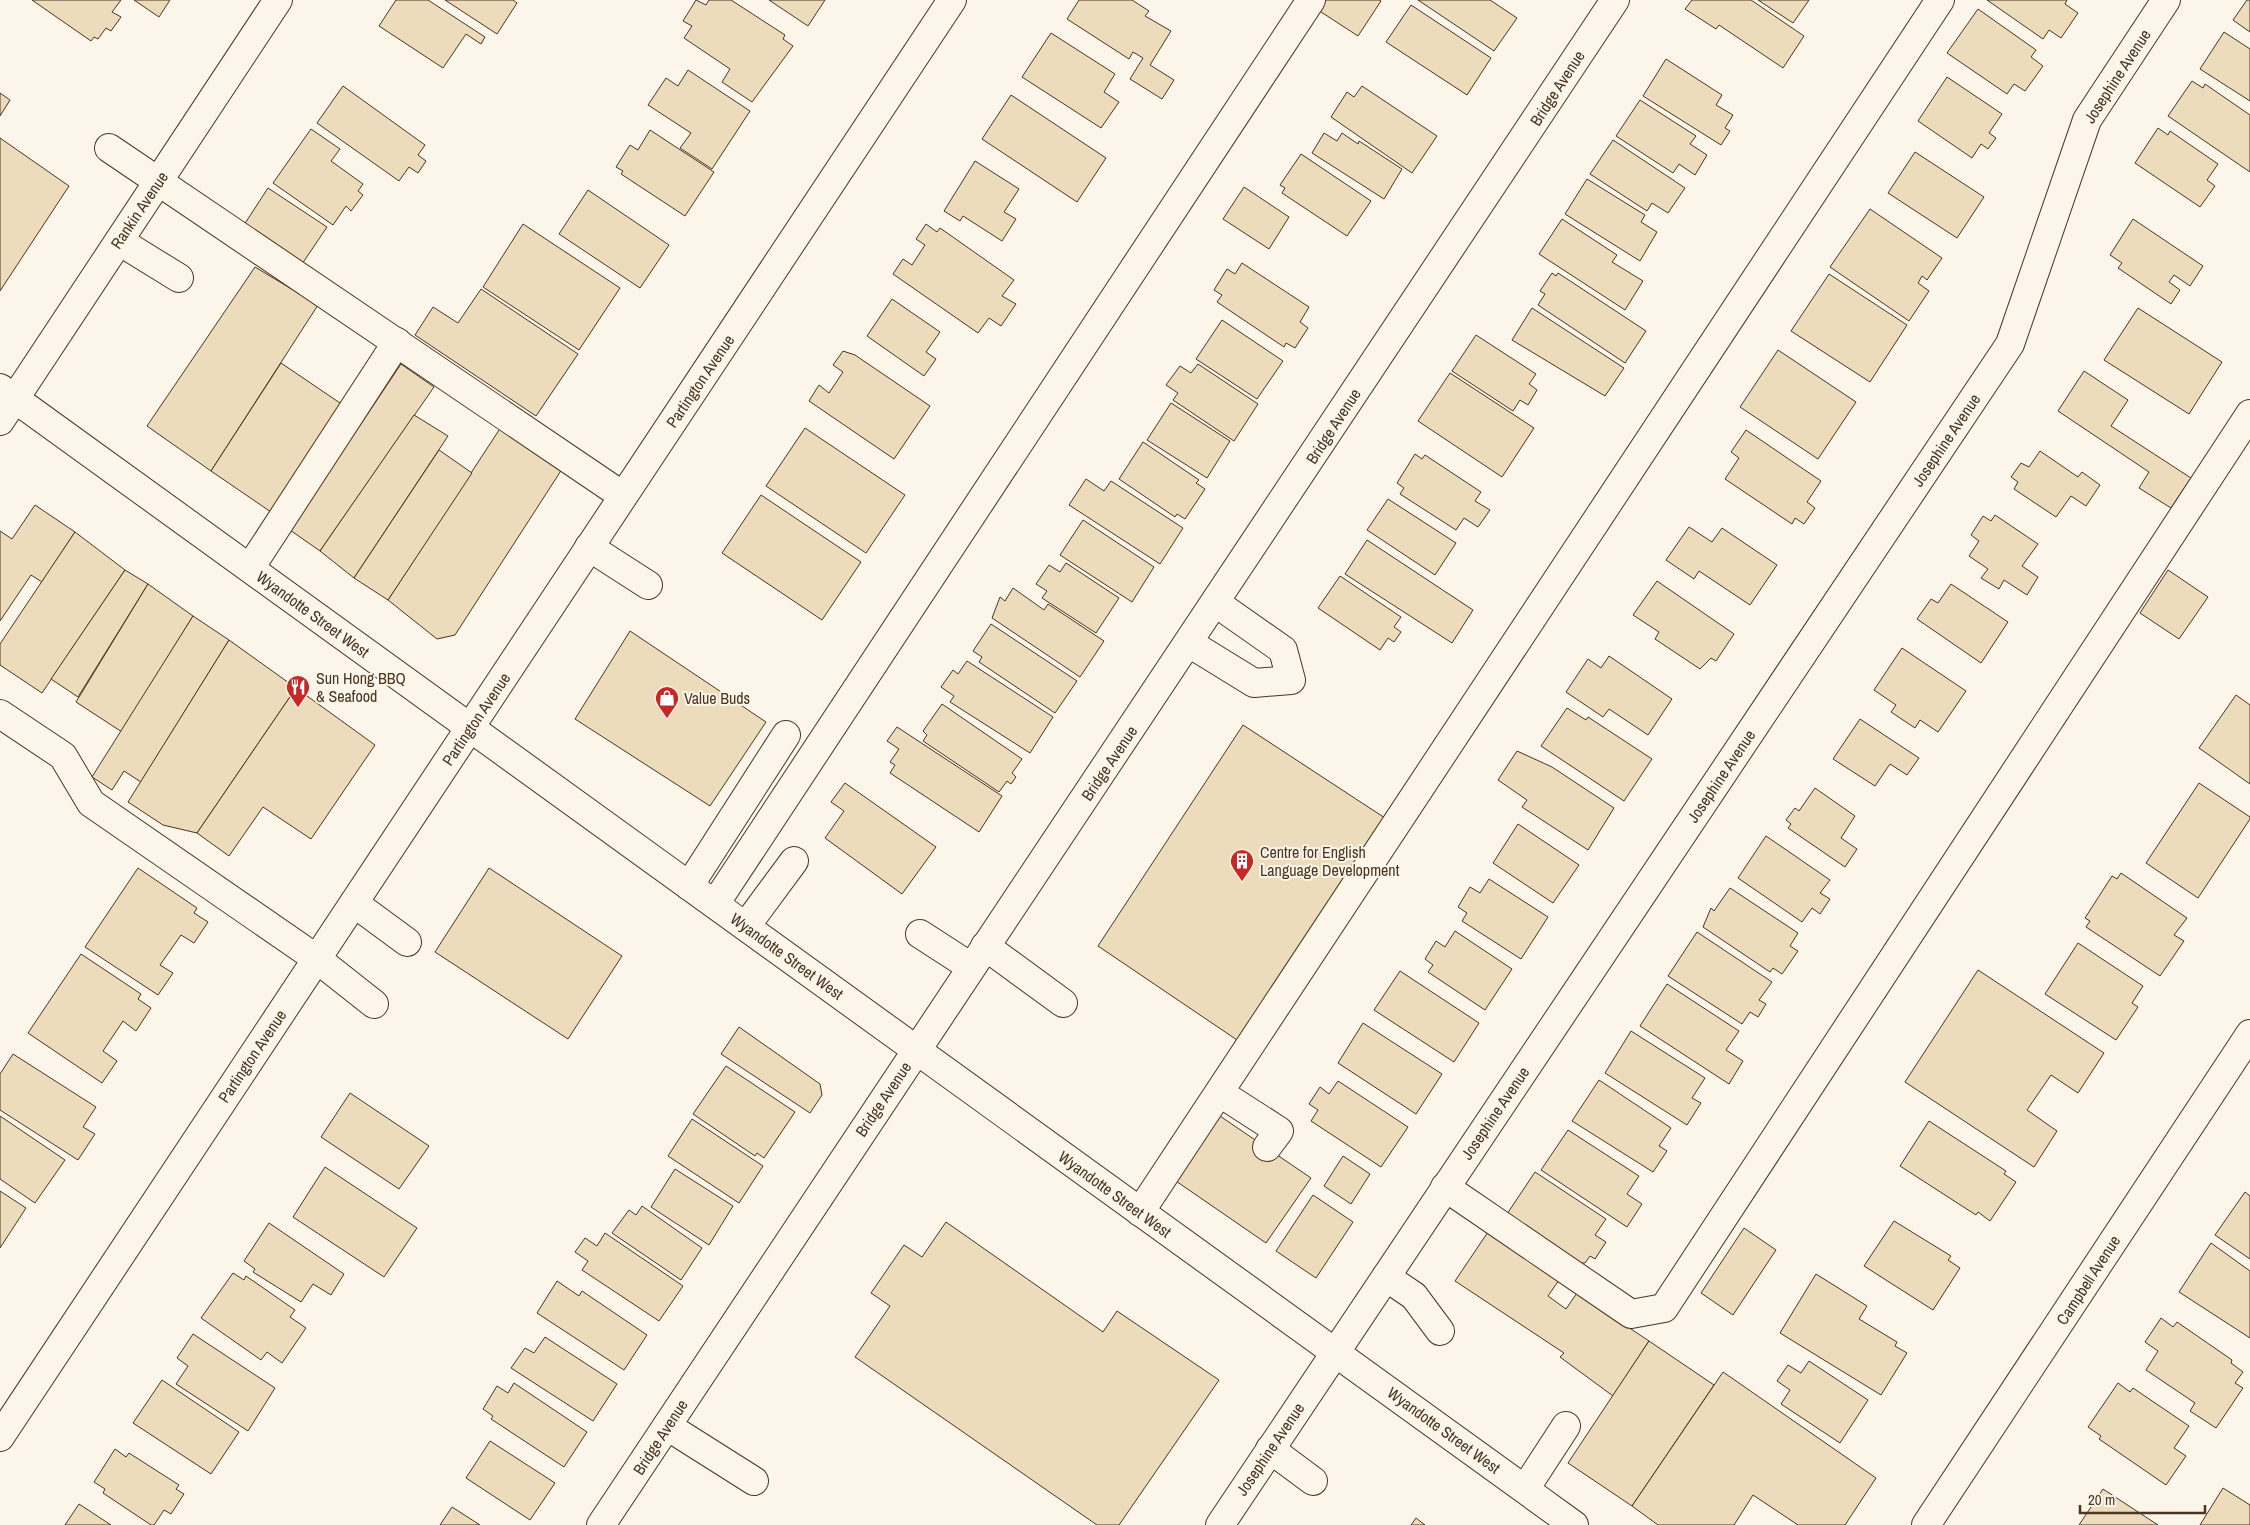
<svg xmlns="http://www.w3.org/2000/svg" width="2250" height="1525" viewBox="0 0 2250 1525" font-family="'Archivo Narrow',sans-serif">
	<rect width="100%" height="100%" fill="#fbf6e9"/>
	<g fill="#ecdcbc" stroke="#4a3520">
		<polygon points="32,0 121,0 112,12 121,17 111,31 106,28 98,39 94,37 91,41"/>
		<polygon points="134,0 170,0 159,17"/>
		<polygon points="396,0 428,0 485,37 481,44 466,34 443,68 379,26"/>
		<polygon points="445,0 513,0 517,3 497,34"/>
		<polygon points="696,0 706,5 709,0 731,0 785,35 783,39 793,46 752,102 722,82 730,69 684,38 692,26 683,21"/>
		<polygon points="769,0 825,0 808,26"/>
		<polygon points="1079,0 1132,0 1149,11 1145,16 1171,31 1150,65 1174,80 1162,99 1130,79 1143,58 1133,52 1129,59 1067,19"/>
		<polygon points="1324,0 1379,0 1381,1 1358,36 1318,10"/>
		<polygon points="1418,0 1490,0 1517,18 1494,51"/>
		<polygon points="1692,0 1751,0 1804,36 1783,68 1719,25 1716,29 1685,9"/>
		<polygon points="1758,0 1809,0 1793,23"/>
		<polygon points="1987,0 2067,0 2065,4 2078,13 2061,38 2049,30 2043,39"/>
		<polygon points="2247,0 2250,0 2250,32 2233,20"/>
		<polygon points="1411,5 1491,58 1467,95 1386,42"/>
		<polygon points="1978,9 2036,50 2031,57 2043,66 2025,91 2014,84 2007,94 1947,53"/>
		<polygon points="2224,32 2250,49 2250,101 2200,69"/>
		<polygon points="1051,33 1115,74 1104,92 1119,102 1101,128 1022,77"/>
		<polygon points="1666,59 1722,95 1716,105 1733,115 1725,128 1730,131 1721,145 1643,96"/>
		<polygon points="688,70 750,111 712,169 680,148 691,133 648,105 666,78 678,86"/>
		<polygon points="1947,77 2002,114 1989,133 1996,138 1988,149 1981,144 1972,158 1918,121"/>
		<polygon points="2192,81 2203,88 2205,84 2250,115 2250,172 2168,116"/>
		<polygon points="343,86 425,145 418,155 426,161 418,173 409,167 399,181 317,123"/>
		<polygon points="1362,86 1437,136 1412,173 1331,117 1347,92 1354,97"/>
		<polygon points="0,93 10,100 0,116"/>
		<polygon points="1011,95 1106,158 1077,202 982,139"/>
		<polygon points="1640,100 1696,136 1690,144 1707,155 1695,175 1679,164 1673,173 1616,136"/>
		<polygon points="2158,128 2168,135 2170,131 2218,164 2207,180 2215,186 2200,207 2135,163"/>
		<polygon points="311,129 340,149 331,161 363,184 358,191 363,195 351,211 346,206 333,225 273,183"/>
		<polygon points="650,130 714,172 685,216 621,174 623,171 616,167 630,145 638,150"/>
		<polygon points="1324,133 1337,141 1342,133 1358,144 1359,141 1402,169 1384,199 1312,153"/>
		<polygon points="0,138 69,186 0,291"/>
		<polygon points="1613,140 1685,188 1668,213 1652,203 1647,211 1590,174"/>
		<polygon points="1915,152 1984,197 1957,238 1888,193"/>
		<polygon points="1301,154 1371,201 1347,236 1282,193 1285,188 1280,185"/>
		<polygon points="975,161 1019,189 1004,212 1016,219 1002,241 963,216 960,221 944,211"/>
		<polygon points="1587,179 1645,215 1641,222 1657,232 1640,261 1565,214"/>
		<polygon points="1244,187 1289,217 1269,249 1223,219"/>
		<polygon points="268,188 327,227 300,267 242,228"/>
		<polygon points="588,190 669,245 640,288 559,234"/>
		<polygon points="1870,209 1942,258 1927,280 1922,276 1918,283 1929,291 1909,321 1830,267"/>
		<polygon points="1562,219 1617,255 1612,262 1643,281 1625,310 1539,254"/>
		<polygon points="2133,219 2203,266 2190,286 2174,275 2169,282 2180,290 2171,304 2118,268 2122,263 2110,255"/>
		<polygon points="523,224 620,288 579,350 483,287"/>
		<polygon points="926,224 937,232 940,228 1014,280 1002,296 1016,304 1001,326 989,318 978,333 893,274 903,259 912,265 925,245 916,239"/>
		<polygon points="1242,263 1309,307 1300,322 1308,328 1295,348 1286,343 1284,347 1217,302 1222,295 1214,290 1227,269 1235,274"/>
		<polygon points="255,267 318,305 211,471 147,426"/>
		<polygon points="1552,273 1556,276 1558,273 1646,331 1625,363 1538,305 1545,294 1540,291"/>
		<polygon points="1829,274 1907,325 1870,382 1791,331"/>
		<polygon points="481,289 578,354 536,416 415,335 433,307 458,323"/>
		<polygon points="892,299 940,332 926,352 936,359 924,376 867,336"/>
		<polygon points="1532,308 1624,368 1605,396 1512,340"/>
		<polygon points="2138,308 2222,362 2189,414 2104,360"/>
		<polygon points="1222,320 1283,361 1257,399 1196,359"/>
		<polygon points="1476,335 1536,374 1529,384 1537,390 1528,405 1520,400 1513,411 1452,371"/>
		<polygon points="1778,350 1856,402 1818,459 1740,407"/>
		<polygon points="843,351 855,355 930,406 894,459 809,401 819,385 829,393 843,372 833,365"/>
		<polygon points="281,363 343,405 271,512 211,471"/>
		<polygon points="401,364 434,387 320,551 290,530"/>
		<polygon points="1198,364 1258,404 1234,441 1173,400 1178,393 1166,385 1180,366 1191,373"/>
		<polygon points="2084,371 2128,400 2111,426 2191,478 2171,508 2139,488 2149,472 2058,411"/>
		<polygon points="1450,373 1534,428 1502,477 1418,421"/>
		<polygon points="1171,403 1230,441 1207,478 1147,440"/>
		<polygon points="414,415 448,436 354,578 320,551"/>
		<polygon points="503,424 564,466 455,635 437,639 388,600"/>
		<polygon points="805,428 905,495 866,553 766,486"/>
		<polygon points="1746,430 1821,481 1807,502 1815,508 1804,524 1795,518 1792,524 1725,479 1739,458 1731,452"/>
		<polygon points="1143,442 1199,480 1196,483 1205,489 1185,519 1177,514 1175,517 1119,479"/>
		<polygon points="439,450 472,473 388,600 354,578"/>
		<polygon points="2040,451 2078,477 2082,472 2100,485 2086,506 2071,496 2056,517 2014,489 2018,482 2011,477 2021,463 2029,467"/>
		<polygon points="1415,454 1422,459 1425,455 1481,492 1475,501 1490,510 1478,527 1464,518 1456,530 1400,494 1404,488 1397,483"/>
		<polygon points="1086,479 1104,491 1111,481 1183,528 1160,564 1069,505"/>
		<polygon points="761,495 861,562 822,620 722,553"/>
		<polygon points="1388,499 1456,543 1435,575 1367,530"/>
		<polygon points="35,505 75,532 42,582 31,575 0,621 0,531 12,539"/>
		<polygon points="1995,515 2038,544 2022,566 2038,577 2027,595 2004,580 1999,589 1981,578 1988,569 1969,556 1979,541 1971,535 1983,516 1991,521"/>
		<polygon points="1083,520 1154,567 1132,602 1060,555"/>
		<polygon points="1689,527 1712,542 1722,528 1777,565 1750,605 1699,571 1694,579 1666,560"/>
		<polygon points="75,532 125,570 42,693 0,665 0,644"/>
		<polygon points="1367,540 1473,610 1452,643 1345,574"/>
		<polygon points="1066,563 1119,598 1096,633 1042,598 1047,591 1036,584 1049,565 1060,572"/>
		<polygon points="125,570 148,584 78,697 51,679"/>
		<polygon points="2168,570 2208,597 2179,639 2140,613"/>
		<polygon points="1340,576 1401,617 1394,627 1401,632 1394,642 1388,638 1380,650 1318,608"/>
		<polygon points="1657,581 1734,634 1716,661 1711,658 1700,669 1655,639 1659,632 1633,615"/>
		<polygon points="148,584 193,616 122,732 76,702"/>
		<polygon points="1951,584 2008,622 1981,663 1917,619 1931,599 1938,603"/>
		<polygon points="1013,588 1044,610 1048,604 1104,641 1080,677 992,618 1000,597 1005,601"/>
		<polygon points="193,616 229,640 141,782 124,771 112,790 92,777"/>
		<polygon points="991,624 1077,681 1055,713 979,662 982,657 973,651"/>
		<polygon points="630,631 766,722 710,806 575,719"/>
		<polygon points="229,640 296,688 197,833 163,825 128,802"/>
		<polygon points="1902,648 1966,691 1938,732 1920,720 1915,728 1891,712 1896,705 1874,690"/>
		<polygon points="1609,656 1672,699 1648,735 1609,709 1603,717 1566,692 1588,659 1601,668"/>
		<polygon points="967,661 1053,717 1030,753 950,702 954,696 941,687 953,670 958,674"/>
		<polygon points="296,688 375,745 311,839 263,807 229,856 197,833"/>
		<polygon points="2236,695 2250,705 2250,784 2199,748"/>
		<polygon points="942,704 1022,759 1012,773 1016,777 1011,784 1007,781 999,792 923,741 927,735 923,731"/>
		<polygon points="1567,708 1586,720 1588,717 1652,759 1624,801 1541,746"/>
		<polygon points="1860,719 1919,758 1907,775 1890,764 1875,786 1833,759"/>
		<polygon points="1243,725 1385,818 1240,1042 1098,946"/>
		<polygon points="897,727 1002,796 979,832 890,773 895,765 890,762 899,749 887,741"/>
		<polygon points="1517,751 1552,767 1614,808 1588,850 1522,807 1527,800 1498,780"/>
		<polygon points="845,783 936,847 902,894 825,838 844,811 831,802"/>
		<polygon points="2199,783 2250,817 2250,819 2198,898 2146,863"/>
		<polygon points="1815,788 1855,816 1841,838 1857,849 1845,867 1788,828 1791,824 1786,820 1795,808 1799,811"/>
		<polygon points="1518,824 1579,865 1553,903 1493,863"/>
		<polygon points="1766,836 1830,880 1820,893 1830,899 1820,914 1812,908 1802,922 1738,878"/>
		<polygon points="138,868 197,908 194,913 208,922 194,943 181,935 160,965 173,973 158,995 85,947"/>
		<polygon points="489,868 622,956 568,1039 435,952"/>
		<polygon points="2121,873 2187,918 2174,935 2184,941 2160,976 2086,927 2090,921 2085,918 2112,876 2117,879"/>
		<polygon points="1489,879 1548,917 1521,959 1462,921 1467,913 1458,907 1470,887 1480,893"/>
		<polygon points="1730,888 1798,933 1790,946 1798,951 1782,974 1773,968 1770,972 1703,927 1711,908 1714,911"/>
		<polygon points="1455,931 1512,969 1485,1010 1428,972 1433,965 1425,959 1436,941 1445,947"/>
		<polygon points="1697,932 1772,982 1759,1000 1766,1004 1758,1017 1750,1012 1742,1024 1668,976"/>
		<polygon points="2078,943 2143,986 2132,1003 2138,1007 2116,1040 2045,994"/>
		<polygon points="81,954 141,994 138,999 151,1008 136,1031 123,1021 103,1051 117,1061 102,1083 28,1033"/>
		<polygon points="1978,970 2104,1053 2078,1093 2051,1075 2027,1110 2057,1131 2034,1167 1905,1082"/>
		<polygon points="1400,971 1479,1023 1454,1062 1374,1010"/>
		<polygon points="1667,984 1739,1031 1726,1050 1743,1061 1729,1084 1640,1026"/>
		<polygon points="1363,1023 1442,1074 1416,1114 1338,1063"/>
		<polygon points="739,1027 820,1084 822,1095 810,1113 721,1054"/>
		<polygon points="1631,1031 1705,1078 1692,1098 1701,1103 1687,1125 1605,1073"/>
		<polygon points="13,1054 96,1107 83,1127 95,1134 78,1160 0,1110 0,1074"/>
		<polygon points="726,1066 795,1112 764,1158 757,1153 755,1156 693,1114"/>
		<polygon points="1599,1080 1671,1128 1659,1146 1667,1151 1653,1172 1572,1121"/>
		<polygon points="1338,1081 1408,1127 1381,1167 1311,1121 1318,1110 1309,1104 1320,1087 1329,1094"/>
		<polygon points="350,1093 429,1146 399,1189 321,1137"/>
		<polygon points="1217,1114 1311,1178 1266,1243 1173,1179"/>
		<polygon points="0,1116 65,1160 35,1203 0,1179"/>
		<polygon points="692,1119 763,1166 739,1203 668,1156"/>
		<polygon points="1929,1121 2006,1171 2004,1174 2016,1182 1990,1221 1978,1212 1976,1215 1900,1166"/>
		<polygon points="1568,1130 1639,1176 1627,1194 1642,1204 1627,1227 1541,1170"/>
		<polygon points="1343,1156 1370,1174 1351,1204 1324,1186"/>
		<polygon points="325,1167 417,1228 384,1277 293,1217"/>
		<polygon points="675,1169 733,1206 709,1245 651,1207"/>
		<polygon points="1535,1172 1606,1219 1595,1235 1606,1242 1595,1259 1590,1256 1585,1263 1578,1263 1507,1214"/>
		<polygon points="0,1191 26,1208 0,1248"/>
		<polygon points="2245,1192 2250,1196 2250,1259 2215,1235"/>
		<polygon points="1313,1195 1353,1222 1316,1278 1276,1251"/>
		<polygon points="642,1206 702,1248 681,1280 612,1233 629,1210 636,1215"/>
		<polygon points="1894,1221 1951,1256 1948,1260 1960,1268 1933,1310 1864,1266"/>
		<polygon points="946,1222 1103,1332 1117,1311 1219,1380 1119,1525 1097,1525 855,1357 890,1306 871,1293 904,1245 922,1257"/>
		<polygon points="269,1223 344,1274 331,1295 313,1284 301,1302 253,1272 255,1269 244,1261"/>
		<polygon points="1744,1228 1776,1250 1733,1315 1701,1293"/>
		<polygon points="1488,1232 1559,1280 1548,1296 1566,1309 1577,1293 1649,1341 1613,1396 1560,1357 1564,1353 1455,1281"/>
		<polygon points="605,1233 683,1286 659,1321 582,1270 588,1261 575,1252 585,1238 597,1246"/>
		<polygon points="2211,1243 2250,1271 2250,1338 2179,1292"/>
		<polygon points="233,1273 244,1280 246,1276 295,1310 290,1317 306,1328 282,1363 267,1352 261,1360 201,1318"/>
		<polygon points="1816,1274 1867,1306 1859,1319 1897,1342 1895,1346 1907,1353 1881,1395 1780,1333"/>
		<polygon points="557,1281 579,1296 582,1291 647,1335 624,1370 537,1313"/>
		<polygon points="2161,1318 2173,1327 2177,1322 2232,1360 2231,1363 2243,1372 2235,1383 2243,1388 2216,1428 2190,1411 2195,1403 2146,1370 2158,1351 2145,1342"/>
		<polygon points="193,1334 275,1388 248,1431 176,1384 188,1366 177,1358"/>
		<polygon points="545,1337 617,1384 593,1421 511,1368 525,1348 534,1353"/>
		<polygon points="1649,1341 1714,1385 1632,1506 1568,1463"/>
		<polygon points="1809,1361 1868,1400 1840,1443 1781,1404 1790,1390 1777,1381 1788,1365 1801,1373"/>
		<polygon points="1723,1372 1876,1478 1845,1525 1798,1525 1753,1495 1734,1525 1658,1525 1632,1506"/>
		<polygon points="162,1380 239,1432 211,1474 133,1423"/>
		<polygon points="514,1383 587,1432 564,1467 491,1419 493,1416 483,1409 497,1386 508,1393"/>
		<polygon points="2118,1383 2130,1392 2133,1388 2189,1426 2174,1448 2186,1456 2166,1485 2099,1439 2101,1436 2088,1427"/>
		<polygon points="490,1441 555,1483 530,1520 466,1478"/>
		<polygon points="115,1449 126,1457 129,1453 179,1485 176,1489 184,1494 171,1514 164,1510 154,1525 151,1525 103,1493 105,1489 94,1482"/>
		<polygon points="2223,1488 2250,1505 2250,1525 2200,1525"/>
		<polygon points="2103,1489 2158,1525 2079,1525"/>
		<polygon points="79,1504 111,1525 65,1525"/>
		<polygon points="452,1507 480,1525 440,1525"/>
		<polygon points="1416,1518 1425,1525 1411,1525"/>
	</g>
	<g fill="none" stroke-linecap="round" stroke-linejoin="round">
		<g stroke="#4a3520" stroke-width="30">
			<g id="minor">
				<polyline points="109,148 623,496"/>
				<polyline points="119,241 179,278"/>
				<polyline points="0,421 278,0"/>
				<polyline points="589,547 648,585"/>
				<polyline points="250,568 397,342"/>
				<polyline points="1189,643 1254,683 1291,680 1283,650 1216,603"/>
				<polyline points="0,714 63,756 91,803 317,959 374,1004"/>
				<polyline points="689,886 786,735"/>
				<polyline points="354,903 407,942"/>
				<polyline points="715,904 1311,0"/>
				<polyline points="746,926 794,861"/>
				<polyline points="920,934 971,967"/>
				<polyline points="985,946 1063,1003"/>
				<polyline points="1220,1093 1279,1131 1267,1147"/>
				<polyline points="1445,1187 1631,1314 1664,1308 2250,414"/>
				<polyline points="1140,1212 1940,0"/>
				<polyline points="1386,1277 1414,1296 1440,1331"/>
				<polyline points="667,1426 754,1481"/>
				<polyline points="0,1437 952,0"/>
				<polyline points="1270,1449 1313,1481"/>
				<polyline points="1525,1489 1566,1426"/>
				<path d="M601,1525C938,1016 1278,509 1615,0"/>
				<polyline points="1220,1525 2010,344 2087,120 2166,0"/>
				<polyline points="1926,1525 2250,1034"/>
			</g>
		</g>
		<g stroke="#4a3520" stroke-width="30">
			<polyline id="major" points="0,388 1574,1525"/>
		</g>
		<use href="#minor" stroke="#fbf6e9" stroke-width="28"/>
		<use href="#major" stroke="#fbf6e9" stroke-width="28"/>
	</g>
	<defs>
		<g id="restaurant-pin" transform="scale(1.25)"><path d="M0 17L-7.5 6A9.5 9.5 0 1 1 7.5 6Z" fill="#c62828" stroke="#fbf6e9"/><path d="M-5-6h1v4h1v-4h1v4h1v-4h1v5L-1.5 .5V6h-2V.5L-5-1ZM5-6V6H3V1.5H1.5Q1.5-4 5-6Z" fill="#fff"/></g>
		<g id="shop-pin" transform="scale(1.25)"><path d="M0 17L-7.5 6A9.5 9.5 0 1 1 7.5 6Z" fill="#c62828" stroke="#fbf6e9"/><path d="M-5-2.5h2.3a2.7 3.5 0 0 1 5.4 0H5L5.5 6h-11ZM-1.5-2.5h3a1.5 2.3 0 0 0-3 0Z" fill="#fff"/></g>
		<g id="building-pin" transform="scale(1.25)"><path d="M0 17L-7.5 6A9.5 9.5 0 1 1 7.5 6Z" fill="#c62828" stroke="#fbf6e9"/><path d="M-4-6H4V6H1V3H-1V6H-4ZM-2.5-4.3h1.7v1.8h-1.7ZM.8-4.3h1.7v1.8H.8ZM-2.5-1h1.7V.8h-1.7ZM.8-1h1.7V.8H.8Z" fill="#fff"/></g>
	</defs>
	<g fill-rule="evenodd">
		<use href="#restaurant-pin" x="298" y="687"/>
		<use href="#shop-pin" x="667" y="698"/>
		<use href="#building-pin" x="1242" y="861"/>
	</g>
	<g text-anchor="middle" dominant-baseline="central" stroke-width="4" stroke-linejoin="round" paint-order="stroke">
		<g font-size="16" fill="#4a3520" stroke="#fbf6e9">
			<text transform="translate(2117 76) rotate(-57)">Josephine Avenue</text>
			<text transform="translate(1557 88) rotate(-57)">Bridge Avenue</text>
			<text transform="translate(139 210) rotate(-56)">Rankin Avenue</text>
			<text transform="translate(700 381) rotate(-56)">Partington Avenue</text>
			<text transform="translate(1333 426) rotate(-57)">Bridge Avenue</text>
			<text transform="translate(1946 440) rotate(-56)">Josephine Avenue</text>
			<text transform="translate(313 614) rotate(36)">Wyandotte Street West</text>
			<text transform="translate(476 719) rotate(-56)">Partington Avenue</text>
			<text transform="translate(1109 763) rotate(-56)">Bridge Avenue</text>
			<text transform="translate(1721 776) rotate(-56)">Josephine Avenue</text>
			<text transform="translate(787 956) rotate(36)">Wyandotte Street West</text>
			<text transform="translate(252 1056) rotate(-56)">Partington Avenue</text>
			<text transform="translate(883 1099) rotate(-56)">Bridge Avenue</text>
			<text transform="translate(1495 1113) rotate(-56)">Josephine Avenue</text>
			<text transform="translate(1115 1194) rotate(36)">Wyandotte Street West</text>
			<text transform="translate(2088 1280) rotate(-57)">Campbell Avenue</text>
			<text transform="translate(1444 1430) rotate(36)">Wyandotte Street West</text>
			<text transform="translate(660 1437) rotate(-57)">Bridge Avenue</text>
			<text transform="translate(1270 1449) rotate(-56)">Josephine Avenue</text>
		</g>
		<g font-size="16" fill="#4a3520" stroke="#fbf6e9" text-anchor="start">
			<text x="316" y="678">Sun Hong BBQ<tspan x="316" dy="18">&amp; Seafood</tspan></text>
			<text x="684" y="698">Value Buds</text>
			<text x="1260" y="852">Centre for English<tspan x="1260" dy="18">Language Development</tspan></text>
		</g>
	</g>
	<path d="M2080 1505v8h125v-8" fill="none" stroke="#4a3520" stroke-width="2.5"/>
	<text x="2088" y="1505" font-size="15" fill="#4a3520" stroke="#fbf6e9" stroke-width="4" paint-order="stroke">20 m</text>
</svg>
